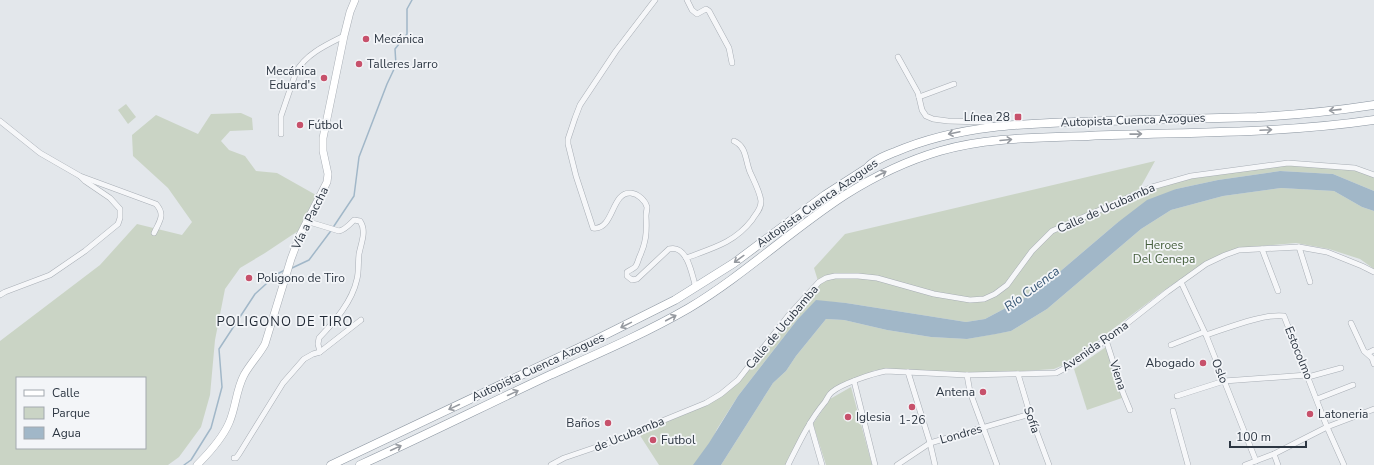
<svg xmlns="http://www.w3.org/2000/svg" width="1374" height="465" viewBox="0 0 1374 465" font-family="'Nunito Sans',sans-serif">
	<rect width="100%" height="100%" fill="#e3e7eb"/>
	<g fill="#cad4c5" fill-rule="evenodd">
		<polygon points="126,104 136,117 128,124 118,110"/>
		<path d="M241,113L252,118L253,130L230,131L221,141L229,150L245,156L256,171L277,173L316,195L298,231L265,253L240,268L225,289L215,340L210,395L201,427L179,457L168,465H0V341L100,265L137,224L182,235L192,222L168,188L133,156L132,135L156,115L198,134L211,114ZM17,378H145V448H17Z"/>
		<polygon points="1155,161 1139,190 1052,230 1006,283 994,293 984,297 970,298 934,292 858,274 818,281 814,268 845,234"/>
		<polygon points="1288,163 1355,168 1374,175 1374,191 1333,174 1280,171 1218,180 1176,189 1117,223 1036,292 985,319 966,322 846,303 816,301 797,320 738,396 717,429 701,465 659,465 639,434 642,430 706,403 738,380 819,282 826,278 858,276 934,294 984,299 1007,285 1032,251 1052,231 1152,187 1191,176"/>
		<polygon points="1281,188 1334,191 1362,207 1374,211 1374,269 1360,259 1329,249 1296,243 1239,248 1170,286 1068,363 1054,369 967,375 875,370 832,392 786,465 721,465 773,383 786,371 796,356 826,319 844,320 887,330 931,337 967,339 1011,331 1047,309 1141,229 1171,210 1223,196"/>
		<polygon points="1106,347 1122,398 1087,410 1074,369"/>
		<polygon points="851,387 872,465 826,465 813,424 830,399"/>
	</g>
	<polygon fill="#a1b7c8" points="1280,171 1333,174 1374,191 1374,211 1362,207 1334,191 1281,188 1223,196 1171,210 1141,229 1047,309 1011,331 996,334 967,339 931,337 887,330 844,320 826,319 796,356 786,371 773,383 721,465 693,465 709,443 738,396 797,320 816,300 846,303 966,322 985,319 1036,292 1117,223 1147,200 1176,189 1218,180"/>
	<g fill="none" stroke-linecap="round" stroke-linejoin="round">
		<g stroke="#a1b7c8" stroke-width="1.5">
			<polyline points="292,268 309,260 330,232 354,196 359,157 387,84 396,65 395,49 407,34 407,9 412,0"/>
			<polyline points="184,465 191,460 211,428 222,387 219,349 255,294 277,274 285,270"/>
		</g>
		<g stroke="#a8aeb5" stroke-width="6">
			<g id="minor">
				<path d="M655,0L616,51L580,105L575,118L568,139V144L576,176L593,228C614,231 611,191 631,193C638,194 645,200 647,207C647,210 646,213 646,216C647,233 646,243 639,258C638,261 637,265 635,267C633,269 630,270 627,272V276L632,280L637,279L669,249C688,244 692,276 696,288"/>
				<polyline points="687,0 692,10 697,14 706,9 709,11 729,48 732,63"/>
				<polyline points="898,57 918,93 922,110 926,116 933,119 948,121 984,122 994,126"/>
				<polyline points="919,97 954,84"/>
				<path d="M0,121L40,153L80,176L156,204C166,215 159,222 154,233"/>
				<path d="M281,134V116L296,72C306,54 326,45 344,36"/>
				<polyline points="1299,247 1310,282"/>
				<polyline points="1262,249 1278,291"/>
				<path d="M686,258C713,248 734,243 752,220C756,213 761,210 761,201C760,192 754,181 750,172C745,160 747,147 734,141"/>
				<polyline points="1181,282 1206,335 1256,461"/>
				<polyline points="0,295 5,292 50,275 85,251 118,224 120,218 120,209 110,198 85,181 81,177"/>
				<polyline points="1351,323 1364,351 1372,358 1374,364"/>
				<path d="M1206,335C1225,329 1265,313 1284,316L1327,427L1344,465"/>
				<polyline points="1106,340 1123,393 1130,410"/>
				<polyline points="1171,345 1204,332"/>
				<polyline points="320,352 361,320"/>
				<polyline points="1368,353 1374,350"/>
				<polyline points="908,372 930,443 935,465"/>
				<polyline points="1018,374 1030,414 1049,465"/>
				<polyline points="967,375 970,392 997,465"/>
				<polyline points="1308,377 1341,368"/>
				<polyline points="854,381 875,465"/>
				<polyline points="1177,396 1224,381 1307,375"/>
				<polyline points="1317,399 1353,385"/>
				<polyline points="1173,411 1188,465"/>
				<polyline points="810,423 822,465"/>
				<polyline points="1274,454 1278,465"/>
				<path d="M234,458H236L239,454L283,383L304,359L313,354L320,352L318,344L319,338C335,321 352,302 357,279C359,271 358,262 359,254C361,243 367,231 360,221L354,220C350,224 345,230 339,231L306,221"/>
				<polyline points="551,465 564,458 608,443 706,403 721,394 738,380 788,316 819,282 826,278 835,276 858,276 877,278 934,294 970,300 984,299 995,294 1007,285 1032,251 1052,231 1152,187 1191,176 1288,163 1355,168 1374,175"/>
				<path d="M788,465C799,443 809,421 825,402C827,399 829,394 832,392C841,384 874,373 886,371L967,375L1056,373L1071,365L1106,340L1167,292L1206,264L1225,255L1239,250L1299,247L1327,252L1362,266L1374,272"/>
				<polyline points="897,465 930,443 1030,414"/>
				<polyline points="1245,465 1274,454 1327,427 1374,409"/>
			</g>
		</g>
		<g stroke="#a8aeb5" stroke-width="8">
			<path id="secondary" d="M197,465C210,452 222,439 229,423C236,407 236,390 244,375C250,364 259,355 265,344L291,259L300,235L327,182L328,174L323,151V138L344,36L350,12L355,0"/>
		</g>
		<g stroke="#8b95a0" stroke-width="9">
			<g id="trunk">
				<path d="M331,465L591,342L675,300L734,263L825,195L867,168C874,160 885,156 895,152C962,123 1035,123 1106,121C1156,120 1207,118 1257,117C1296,115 1335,111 1374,105"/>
				<path d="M360,465C424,436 486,405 550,375C597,354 644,334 689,308C744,275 791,230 845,195C875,176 906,161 940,151C988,137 1038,138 1088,136C1183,132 1279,134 1374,120"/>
			</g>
		</g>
		<use href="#minor" stroke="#f6f7f9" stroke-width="5"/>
		<use href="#secondary" stroke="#fff" stroke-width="7"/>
		<use href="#trunk" stroke="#fff" stroke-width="8"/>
	</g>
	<defs><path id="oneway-shaft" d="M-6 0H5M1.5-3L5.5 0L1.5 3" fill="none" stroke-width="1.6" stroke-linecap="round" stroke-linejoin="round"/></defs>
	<g stroke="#969aa0">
		<use href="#oneway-shaft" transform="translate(1335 110) rotate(174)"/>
		<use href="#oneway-shaft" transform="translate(1266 130) rotate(-3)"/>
		<use href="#oneway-shaft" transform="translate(954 133) rotate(168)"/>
		<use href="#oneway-shaft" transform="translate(1136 134) rotate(-1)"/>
		<use href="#oneway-shaft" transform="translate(1006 140) rotate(-5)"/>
		<use href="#oneway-shaft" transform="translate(881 174) rotate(-27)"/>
		<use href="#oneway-shaft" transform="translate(739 259) rotate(144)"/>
		<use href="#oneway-shaft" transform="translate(671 318) rotate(-28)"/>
		<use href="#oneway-shaft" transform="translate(626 325) rotate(154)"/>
		<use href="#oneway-shaft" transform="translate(513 393) rotate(-25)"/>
		<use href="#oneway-shaft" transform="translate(454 407) rotate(155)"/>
		<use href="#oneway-shaft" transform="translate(396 448) rotate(-25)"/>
	</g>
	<g fill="#c7516b" stroke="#f3f5f8" stroke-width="1.5">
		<circle cx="366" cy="39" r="4"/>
		<circle cx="359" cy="64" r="4"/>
		<circle cx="324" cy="78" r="4"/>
		<rect x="1014" y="113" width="8" height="8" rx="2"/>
		<circle cx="300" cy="125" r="4"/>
		<circle cx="249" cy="278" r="4"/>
		<circle cx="1203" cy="363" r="4"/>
		<circle cx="983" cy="392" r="4"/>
		<circle cx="912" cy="407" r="4"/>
		<circle cx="1310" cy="414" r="4"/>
		<circle cx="848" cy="417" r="4"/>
		<circle cx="608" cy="423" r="4"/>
		<circle cx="653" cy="440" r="4"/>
	</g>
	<g text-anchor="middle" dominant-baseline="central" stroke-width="3.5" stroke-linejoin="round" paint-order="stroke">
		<g font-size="12" fill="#2c3642" stroke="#f3f5f8" text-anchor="start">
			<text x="374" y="39">Mecánica</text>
			<text x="367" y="64">Talleres Jarro</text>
			<text x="316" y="71" text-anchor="end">Mecánica<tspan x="316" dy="14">Eduard's</tspan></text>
			<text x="1010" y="117" text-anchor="end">Línea 28</text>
			<text x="308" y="125">Fútbol</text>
			<text x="257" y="278">Poligono de Tiro</text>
			<text x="1195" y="363" text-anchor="end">Abogado</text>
			<text x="975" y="392" text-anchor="end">Antena</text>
			<text x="1318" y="414">Latoneria</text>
			<text x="856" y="417">Iglesia</text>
			<text x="912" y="420" text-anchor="middle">1-26</text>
			<text x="600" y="423" text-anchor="end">Baños</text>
			<text x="661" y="440">Futbol</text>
		</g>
		<g font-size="12" fill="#2c3642" stroke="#f3f5f8">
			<text transform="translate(1133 120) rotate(-2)">Autopista Cuenca Azogues</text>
			<text transform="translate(817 203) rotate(-35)">Autopista Cuenca Azogues</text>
			<text transform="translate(1106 208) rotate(-24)">Calle de Ucubamba</text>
			<text transform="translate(310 218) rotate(-64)">Vía a Paccha</text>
			<text transform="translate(782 327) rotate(-50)">Calle de Ucubamba</text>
			<text transform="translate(1095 346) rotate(-35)">Avenida Roma</text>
			<text transform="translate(1299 353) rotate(68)">Estocolmo</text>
			<text transform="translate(538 367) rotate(-25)">Autopista Cuenca Azogues</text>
			<text transform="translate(1220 371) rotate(68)">Oslo</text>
			<text transform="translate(1118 375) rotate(72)">Viena</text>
			<text transform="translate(1032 420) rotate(71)">Sofía</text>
			<text transform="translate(629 434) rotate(-22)">de Ucubamba</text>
			<text transform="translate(961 434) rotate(-16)">Londres</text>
		</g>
		<g font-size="12" fill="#435d3a" stroke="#f3f5f8">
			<text x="1164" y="245">Heroes<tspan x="1164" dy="14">Del Cenepa</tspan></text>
		</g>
		<g font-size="13" font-style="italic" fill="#385774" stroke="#f3f5f8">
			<text transform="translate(1032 289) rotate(-37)">Río Cuenca</text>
		</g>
		<g font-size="13" letter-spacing="1" fill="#1e2733" stroke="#f3f5f8">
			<text x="285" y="322">POLIGONO DE TIRO</text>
		</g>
	</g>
	<rect x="16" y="377" width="130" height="72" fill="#f3f5f8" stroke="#a3a9af"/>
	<rect x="24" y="390" width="20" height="6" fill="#ffffff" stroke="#a3a9af"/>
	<text x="52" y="397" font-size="12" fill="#2c3642">Calle</text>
	<rect x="24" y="407" width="20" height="12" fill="#cad4c5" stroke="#a3a9af"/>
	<text x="52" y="417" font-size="12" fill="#2c3642">Parque</text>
	<rect x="24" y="427" width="20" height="12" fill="#a1b7c8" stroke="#a3a9af"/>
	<text x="52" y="437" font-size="12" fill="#2c3642">Agua</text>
	<path d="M1230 441v6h76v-6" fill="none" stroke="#2c3642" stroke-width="2"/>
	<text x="1236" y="441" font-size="12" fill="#2c3642" stroke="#f3f5f8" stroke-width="3" paint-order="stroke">100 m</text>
</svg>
